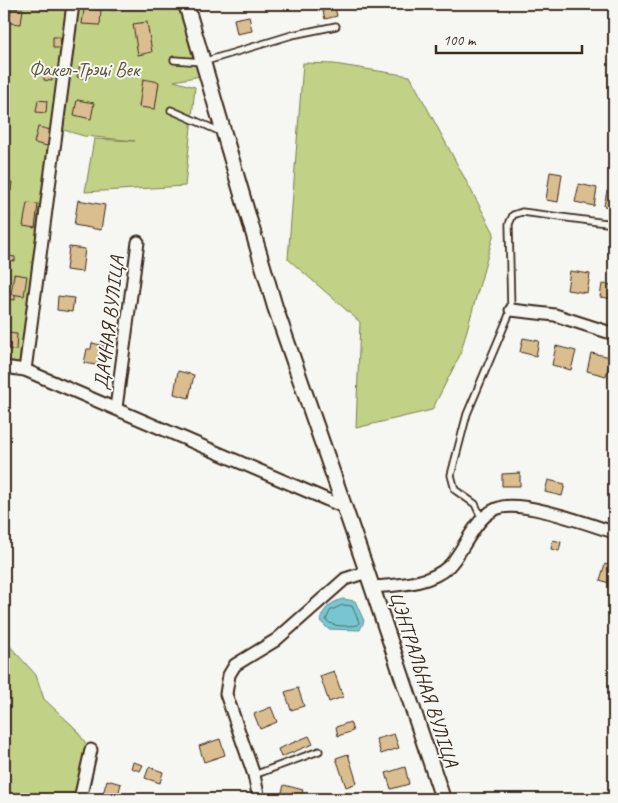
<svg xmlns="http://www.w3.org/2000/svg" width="618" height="803" viewBox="0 0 618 803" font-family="Caveat,sans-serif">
	<rect width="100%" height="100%" fill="#f6f6f2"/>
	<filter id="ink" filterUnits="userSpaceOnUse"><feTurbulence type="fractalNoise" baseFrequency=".02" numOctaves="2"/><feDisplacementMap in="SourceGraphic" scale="10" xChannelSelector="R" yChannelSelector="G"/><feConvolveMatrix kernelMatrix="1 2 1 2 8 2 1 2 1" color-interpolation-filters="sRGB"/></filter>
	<g filter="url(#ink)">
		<g fill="#c1d185" stroke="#7e7e52">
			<polygon points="4,4 101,4 113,11 151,4 186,4 206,75 174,81 195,87 185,186 85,192 94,139 135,141 84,136 57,128 25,370 4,367"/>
			<polygon points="303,63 334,64 410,76 494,233 460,355 432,410 356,428 360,322 288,259"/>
			<polygon points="4,643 8,644 36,675 44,699 73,726 91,750 80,799 4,799"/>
		</g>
		<path fill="#77c7d2" stroke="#5f888a" d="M343,599L355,601L364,621L360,630L328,629L320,621C323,609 331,602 343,599Z"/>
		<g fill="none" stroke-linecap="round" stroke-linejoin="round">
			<path stroke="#536966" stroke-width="1" d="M343,605L352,606L359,622L358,625C348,626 334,628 326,620L330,611Z"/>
		</g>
		<g fill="#dbbe8f" stroke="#3b2a1e">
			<polygon points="321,4 334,4 337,16 325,19"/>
			<polygon points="11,8 23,9 21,24 10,23"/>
			<polygon points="84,9 101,10 100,25 82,24"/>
			<polygon points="249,16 252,31 237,34 234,19"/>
			<polygon points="147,22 152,52 138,55 133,24"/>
			<polygon points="53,37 60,37 61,48 53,48"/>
			<polygon points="80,65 91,67 88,79 77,77"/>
			<polygon points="44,69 53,69 52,81 44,80"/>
			<polygon points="143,79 159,82 155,109 139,107"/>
			<polygon points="38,100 47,101 46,113 36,112"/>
			<polygon points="77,100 94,103 91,119 74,115"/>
			<polygon points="38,127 51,130 48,146 34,143"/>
			<polygon points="550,172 562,174 558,202 546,200"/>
			<polygon points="7,182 12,182 11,191 6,190"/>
			<polygon points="579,184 597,188 594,206 575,202"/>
			<polygon points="607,191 614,193 614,208 604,206"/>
			<polygon points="78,200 105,205 101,230 74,225"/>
			<polygon points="27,203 38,204 35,228 23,226"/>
			<polygon points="5,214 10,214 9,223 4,223"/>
			<polygon points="69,247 85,249 82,272 66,270"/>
			<polygon points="8,256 15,257 15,261 8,260"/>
			<polygon points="570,271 590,274 587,293 567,290"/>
			<polygon points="14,274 27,276 24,296 11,294"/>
			<polygon points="602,284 614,285 614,299 600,297"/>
			<polygon points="8,294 15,295 15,300 8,299"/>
			<polygon points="58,296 74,298 72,312 57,310"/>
			<polygon points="7,333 17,334 16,350 5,349"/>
			<polygon points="523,338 539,341 536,356 520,352"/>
			<polygon points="92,343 105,346 101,366 84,363 87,349 91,349"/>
			<polygon points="556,346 576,351 571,370 552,365"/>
			<polygon points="591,353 611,357 606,376 587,371"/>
			<polygon points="178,371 194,375 189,398 174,394"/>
			<polygon points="520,473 520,486 502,486 502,474"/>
			<polygon points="548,480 565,484 562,496 545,492"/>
			<polygon points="553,540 561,542 559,551 551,549"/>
			<polygon points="605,564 614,567 612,584 600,580"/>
			<polygon points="334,671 343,697 329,702 320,676"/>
			<polygon points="298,688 304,706 291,710 285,692"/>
			<polygon points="271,707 277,722 260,729 254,714"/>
			<polygon points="350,722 353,731 338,736 336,727"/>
			<polygon points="394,734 399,748 381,754 376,739"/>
			<polygon points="309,736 313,744 281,757 278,749"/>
			<polygon points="220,739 225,755 204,762 199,746"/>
			<polygon points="348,754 357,783 346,787 336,758"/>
			<polygon points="133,762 143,765 140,771 131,768"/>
			<polygon points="149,767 163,772 160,783 145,778"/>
			<polygon points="405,767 409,784 391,789 386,773"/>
			<polygon points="107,780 121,784 117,799 102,797"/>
			<polygon points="284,785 303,790 300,799 280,799"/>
			<polygon points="339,792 342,799 330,799 328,796"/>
		</g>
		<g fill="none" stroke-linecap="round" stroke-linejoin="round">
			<g stroke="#3b2a1e" stroke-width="9">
				<g id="service">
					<polyline points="174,60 203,62 292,35 336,26"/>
					<polyline points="171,110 221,132"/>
					<polyline points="482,519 475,504 455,490 451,475 467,414 511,310 509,224 513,215 522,212 614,224"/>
					<polyline points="254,775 319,751"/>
				</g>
			</g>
			<g stroke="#3b2a1e" stroke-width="15">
				<g id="minor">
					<polyline points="511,310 555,315 614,334"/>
					<polyline points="4,367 25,370 344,507"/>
					<polyline points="25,370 73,4"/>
					<polyline points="116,408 138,242"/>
					<path d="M372,587C397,585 429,585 449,566C466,549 475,513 502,507C528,502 587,524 614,532"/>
					<polyline points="80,799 91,750"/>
					<polyline points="259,799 254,775 226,694 229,675 235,665 276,640 345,579 367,572"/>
				</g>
			</g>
			<g stroke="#3b2a1e" stroke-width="18">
				<polyline id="tertiary" points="186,4 275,307 367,572 443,799"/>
			</g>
			<use href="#service" stroke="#f6f6f2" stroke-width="5.5"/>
			<use href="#minor" stroke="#f6f6f2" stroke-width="11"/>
			<use href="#tertiary" stroke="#f6f6f2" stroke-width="14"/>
		</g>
	</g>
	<g text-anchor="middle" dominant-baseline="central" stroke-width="4" stroke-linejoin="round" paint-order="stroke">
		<g font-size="20" fill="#5c5438" stroke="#f6f6f2">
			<text x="84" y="69">Факел-Трэці Век</text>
		</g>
		<g font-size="20" fill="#3b2a1e" stroke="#f6f6f2">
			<text transform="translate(109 323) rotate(-83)">ДАЧНАЯ ВУЛІЦА</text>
			<text transform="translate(424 679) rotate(72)">ЦЭНТРАЛЬНАЯ ВУЛІЦА</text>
		</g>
	</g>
	<rect width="618" height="803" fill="none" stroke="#f6f6f2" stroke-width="20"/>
	<rect x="10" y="10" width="598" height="783" fill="none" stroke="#3b2a1e" stroke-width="2" filter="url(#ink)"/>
	<path d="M436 45v8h146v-8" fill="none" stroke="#3b2a1e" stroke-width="2.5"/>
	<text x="443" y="45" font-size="15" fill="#3b2a1e" stroke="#f6f6f2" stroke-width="4" paint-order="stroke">100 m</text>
</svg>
